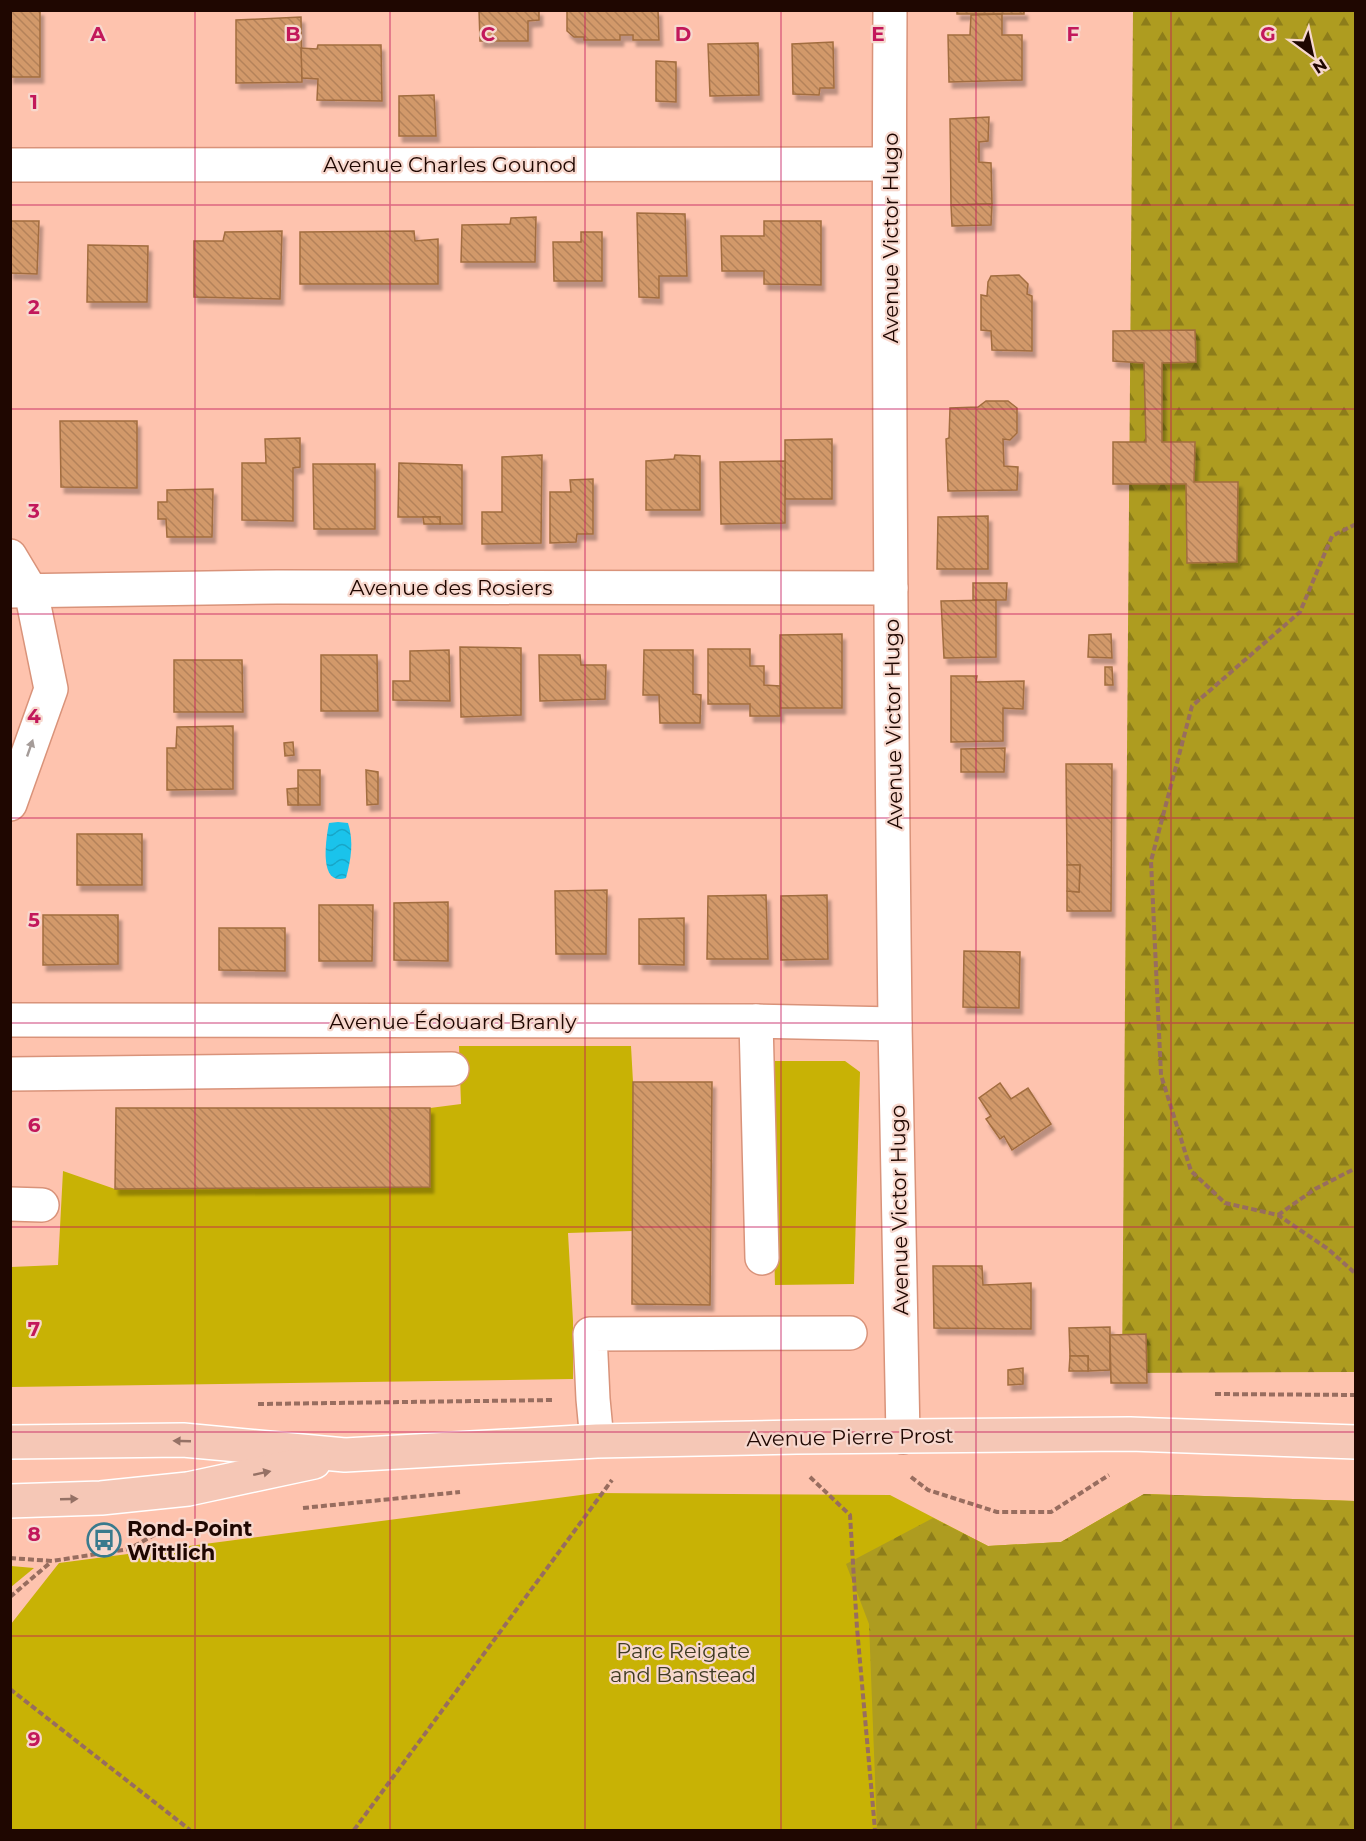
<svg xmlns="http://www.w3.org/2000/svg" width="1366" height="1841" viewBox="0 0 1366 1841" font-family="Montserrat,sans-serif">
	<defs>
		<pattern id="forest-firs" width="22" height="20" patternUnits="userSpaceOnUse" patternTransform="scale(1.5)"><rect width="22" height="20" fill="#ae9c20"/><path d="M5 1l3.5 6h-7zM16 11l3.5 6h-7z" fill="#8d7d1a"/></pattern>
		<pattern id="water-waves" width="16" height="10" patternUnits="userSpaceOnUse" patternTransform="scale(1.5)"><rect width="16" height="10" fill="#1ac3eb"/><path d="M0 5q4-4 8 0t8 0" fill="none" stroke="#17a6c8"/></pattern>
		<pattern id="building-back-hatch" width="6" height="6" patternUnits="userSpaceOnUse" patternTransform="scale(1.5)"><rect width="6" height="6" fill="#d2996a"/><path d="M-1 5l2 2M0 0l6 6M5-1l2 2" fill="none" stroke="#b4825a"/></pattern>
		<filter id="shadow"><feDropShadow dx="3.5" dy="6" stdDeviation="1.5" flood-color="#0004"/></filter>
	</defs>
	<rect width="100%" height="100%" fill="#fec3ae"/>
	<g fill="#c8b205">
		<polygon points="459,1046 631,1046 633,1082 632,1231 568,1233 573,1321 573,1379 11,1387 11,1267 58,1265 63,1171 115,1189 430,1186 430,1108 461,1104"/>
		<polygon points="769,1061 845,1061 860,1072 854,1284 775,1285"/>
		<polygon points="596,1493 890,1495 988,1546 1061,1542 1144,1494 1355,1501 1355,1830 11,1830 11,1624 59,1563"/>
		<polygon points="11,1566 34,1568 11,1587"/>
	</g>
	<g fill="url(#forest-firs)">
		<polygon points="1133,11 1355,11 1355,1372 1122,1373"/>
		<polygon points="1144,1494 1355,1501 1355,1830 877,1830 869,1624 846,1564 933,1518 988,1546 1061,1542"/>
	</g>
	<path fill="url(#water-waves)" d="M338,822L348,823C354,842 351,859 346,878C318,887 326,839 329,823Z"/>
	<g fill="url(#building-back-hatch)" stroke="#a26d3f" stroke-width="1.5" filter="url(#shadow)">
		<rect x="10" y="10" width="30" height="67"/>
		<polygon points="479,10 539,10 539,20 528,21 528,41 480,41"/>
		<polygon points="567,10 658,10 659,40 633,40 633,35 620,35 620,40 584,40 584,37 574,37 567,31"/>
		<rect x="957" y="10" width="67" height="4"/>
		<polygon points="1002,14 1002,35 1022,35 1022,80 949,82 948,35 970,35 971,15"/>
		<polygon points="301,17 302,82 236,83 236,20"/>
		<polygon points="833,42 834,88 820,88 819,95 793,94 792,44"/>
		<polygon points="758,43 759,95 710,96 708,44"/>
		<polygon points="318,45 381,45 382,101 317,100 318,79 302,78 301,48 317,49"/>
		<polygon points="656,61 676,62 676,102 656,101"/>
		<polygon points="434,95 436,136 399,136 399,96"/>
		<polygon points="989,117 988,141 979,142 979,162 991,163 992,204 951,205 950,119"/>
		<polygon points="992,204 991,225 952,226 951,205"/>
		<polygon points="637,213 685,214 687,276 659,276 659,298 639,297"/>
		<polygon points="536,217 535,262 461,262 462,225 510,224 511,218"/>
		<polygon points="10,221 39,221 37,274 10,273"/>
		<polygon points="764,221 821,221 821,285 764,284 764,271 722,271 721,236 764,236"/>
		<polygon points="282,231 280,299 194,297 194,241 223,241 225,232"/>
		<polygon points="414,231 415,241 438,239 438,284 300,284 300,232"/>
		<polygon points="581,232 602,232 602,281 554,281 553,242 581,242"/>
		<polygon points="88,245 148,246 147,302 87,302"/>
		<polygon points="1019,275 1028,284 1027,294 1032,296 1032,351 992,350 991,331 981,330 981,295 987,296 988,282 991,276"/>
		<polygon points="1195,330 1196,362 1162,363 1162,442 1195,442 1194,482 1238,482 1237,562 1187,563 1186,484 1113,484 1113,442 1146,442 1144,363 1113,361 1113,331"/>
		<polygon points="986,401 1008,401 1017,408 1017,433 1010,440 1003,439 1004,466 1018,467 1017,490 948,491 946,439 949,438 950,408 978,407"/>
		<polygon points="60,421 137,421 137,488 61,487"/>
		<polygon points="300,438 300,467 293,468 293,521 242,520 242,463 266,463 265,439"/>
		<polygon points="832,439 832,499 785,499 785,440"/>
		<polygon points="542,455 541,543 482,544 482,512 502,512 502,457"/>
		<polygon points="675,455 700,456 700,510 646,510 646,461 674,459"/>
		<polygon points="785,461 785,523 721,524 720,462"/>
		<polygon points="399,463 462,465 462,524 440,524 440,517 398,517"/>
		<polygon points="313,464 375,464 375,529 314,529"/>
		<polygon points="593,479 593,534 577,534 576,542 550,543 550,492 571,492 570,480"/>
		<polygon points="213,489 212,537 167,537 166,519 158,519 158,502 167,502 167,490"/>
		<polygon points="988,516 988,569 937,569 938,517"/>
		<polygon points="423,517 440,517 440,524 424,524"/>
		<polygon points="973,583 1007,583 1006,600 973,600"/>
		<polygon points="996,600 996,657 944,658 941,601"/>
		<polygon points="842,634 842,708 780,708 780,635"/>
		<polygon points="1111,634 1112,658 1088,657 1089,635"/>
		<polygon points="460,647 521,648 521,715 461,717"/>
		<polygon points="708,649 750,649 750,666 764,666 764,685 780,686 780,716 750,716 750,704 708,704"/>
		<polygon points="449,650 450,701 393,700 393,681 410,681 410,651"/>
		<polygon points="644,650 693,650 693,694 701,695 700,723 660,723 659,695 643,695"/>
		<polygon points="321,655 377,655 378,711 321,711"/>
		<polygon points="539,655 580,655 581,665 606,665 605,699 540,701"/>
		<polygon points="174,660 242,660 243,712 174,712"/>
		<polygon points="1105,667 1112,667 1113,685 1105,685"/>
		<polygon points="951,676 977,676 976,682 1024,681 1023,709 1003,708 1003,741 951,742"/>
		<polygon points="233,726 233,789 167,790 167,748 176,748 177,727"/>
		<polygon points="293,742 294,755 285,756 284,743"/>
		<polygon points="1005,748 1004,772 961,772 961,749"/>
		<polygon points="1066,764 1112,764 1111,911 1067,911 1067,891 1079,892 1080,865 1067,865"/>
		<rect x="298" y="770" width="22" height="35"/>
		<polygon points="366,770 378,772 378,804 367,805"/>
		<polygon points="298,788 298,805 288,805 287,789"/>
		<rect x="77" y="834" width="65" height="51"/>
		<polygon points="1067,865 1080,865 1079,892 1067,891"/>
		<polygon points="607,890 606,954 556,954 555,891"/>
		<polygon points="766,895 768,959 707,959 708,896"/>
		<polygon points="827,895 828,959 781,960 781,896"/>
		<polygon points="448,902 448,961 394,960 394,903"/>
		<polygon points="319,905 373,905 372,961 319,961"/>
		<polygon points="43,915 118,915 118,964 43,965"/>
		<polygon points="684,918 684,965 639,964 639,919"/>
		<polygon points="219,928 285,928 285,971 219,970"/>
		<polygon points="964,951 1020,952 1019,1008 963,1007"/>
		<polygon points="633,1082 712,1082 710,1305 632,1304"/>
		<polygon points="1000,1083 1011,1099 1028,1088 1051,1124 1012,1150 1004,1136 1000,1139 986,1119 991,1116 979,1098"/>
		<polygon points="116,1108 430,1108 430,1187 115,1189"/>
		<polygon points="933,1266 982,1266 983,1285 1031,1283 1031,1329 934,1328"/>
		<polygon points="1110,1327 1110,1370 1088,1371 1088,1356 1070,1356 1069,1328"/>
		<polygon points="1146,1334 1147,1383 1111,1383 1110,1335"/>
		<polygon points="1070,1356 1088,1356 1088,1371 1069,1371"/>
		<polygon points="1023,1368 1023,1384 1008,1385 1008,1370"/>
	</g>
	<g fill="none" stroke-linecap="round" stroke-linejoin="round">
		<g stroke="#d9937a" stroke-width="36">
			<g id="minor">
				<path d="M890,10C888,347 891,684 895,1021C897,1160 901,1299 903,1437"/>
				<polyline points="10,165 889,164"/>
				<polyline points="10,556 31,591 51,689 10,804"/>
				<polyline points="10,591 277,587 891,588"/>
				<polyline points="10,1020 756,1021 895,1024"/>
				<polyline points="756,1021 762,1258"/>
				<polyline points="10,1074 452,1069"/>
				<polyline points="10,1204 42,1205"/>
				<polyline points="597,1441 593,1399 590,1334 850,1333"/>
			</g>
		</g>
		<g stroke="#fff" stroke-width="36">
			<g id="major">
				<polyline points="10,1442 183,1440 345,1455 597,1441 797,1437 1130,1434 1356,1442"/>
				<polyline points="10,1501 101,1498 188,1489 314,1462"/>
			</g>
		</g>
		<g stroke="#986d5f" stroke-width="4" stroke-dasharray="6 3" stroke-linecap="butt">
			<polyline points="1356,524 1332,536 1300,612 1192,706 1151,861 1161,1075 1191,1171 1225,1203 1278,1215 1328,1249 1356,1274"/>
			<polyline points="1278,1215 1315,1189 1356,1168"/>
			<polyline points="1215,1394 1356,1395"/>
			<polyline points="258,1404 554,1400"/>
			<polyline points="810,1477 850,1515 857,1628 875,1830"/>
			<polyline points="911,1477 928,1490 997,1512 1051,1512 1109,1475"/>
			<polyline points="303,1508 460,1492"/>
			<polyline points="10,1558 52,1561 129,1549 156,1534"/>
			<polyline points="10,1597 51,1562"/>
			<polyline points="10,1689 190,1830"/>
			<polyline points="354,1830 612,1480"/>
		</g>
		<use href="#minor" stroke="#fff" stroke-width="33"/>
		<use href="#major" stroke="#f5c7b6" stroke-width="33"/>
	</g>
	<defs><path id="oneway-solid" d="M-6-.8H1V-3.2L6.5 0L1 3.2V.8H-6Z" transform="scale(1.5)"/></defs>
	<use fill="#a59c99" href="#oneway-solid" transform="translate(30 748) rotate(-71)"/>
	<g fill="#957165">
		<use href="#oneway-solid" transform="translate(182 1441) rotate(-178)"/>
		<use href="#oneway-solid" transform="translate(262 1473) rotate(-12)"/>
		<use href="#oneway-solid" transform="translate(69 1499) rotate(-2)"/>
	</g>
	<path fill="none" stroke="#c2185b" stroke-width="1.5" stroke-opacity="0.55" d="M195,10V1830M390,10V1830M585,10V1830M781,10V1830M976,10V1830M1171,10V1830M10,205H1356M10,409H1356M10,614H1356M10,818H1356M10,1023H1356M10,1227H1356M10,1432H1356M10,1636H1356"/>
	<defs>
		<g id="bus-ring" transform="scale(1.725)"><circle r="9.5" fill="#f7d8ce" stroke="#397a8d" stroke-width="1.5"/><path d="M-5-6H5V4H4V6H2V4H-2V6H-4V4H-5ZM-3.5-4V0h7V-4ZM-3.5 1.2v1.5H-2V1.2ZM2 1.2v1.5H3.5V1.2Z" fill="#397a8d"/></g>
	</defs>
	<g fill-rule="evenodd">
		<use href="#bus-ring" x="104" y="1540"/>
	</g>
	<g text-anchor="middle" dominant-baseline="central" stroke-width="4.5" stroke-linejoin="round" paint-order="stroke">
		<g font-size="21" fill="#1f0701" stroke="#f7d8ce">
			<text x="450" y="164">Avenue Charles Gounod</text>
			<text transform="translate(890 238) rotate(-90)">Avenue Victor Hugo</text>
			<text x="451" y="587">Avenue des Rosiers</text>
			<text transform="translate(893 724) rotate(-91)">Avenue Victor Hugo</text>
			<text x="453" y="1021">Avenue Édouard Branly</text>
			<text transform="translate(899 1210) rotate(-91)">Avenue Victor Hugo</text>
			<text transform="translate(850 1437) rotate(-1)">Avenue Pierre Prost</text>
		</g>
		<g font-size="21" font-weight="bold" fill="#1f0701" stroke="#f7d8ce" text-anchor="start">
			<text x="127" y="1528">Rond-Point<tspan x="127" dy="24">Wittlich</tspan></text>
		</g>
		<g font-size="21" fill="#3f3b22" stroke="#f7d8ce">
			<text x="683" y="1650">Parc Reigate<tspan x="683" dy="24">and Banstead</tspan></text>
		</g>
	</g>
	<g font-size="20" text-anchor="middle" font-weight="bold" fill="#c2185b" stroke="#f7d8ce" stroke-width="4.5" stroke-linejoin="round" paint-order="stroke">
		<text x="98" y="41">A</text>
		<text x="293" y="41">B</text>
		<text x="488" y="41">C</text>
		<text x="683" y="41">D</text>
		<text x="878" y="41">E</text>
		<text x="1073" y="41">F</text>
		<text x="1268" y="41">G</text>
		<text x="34" y="109">1</text>
		<text x="34" y="314">2</text>
		<text x="34" y="518">3</text>
		<text x="34" y="723">4</text>
		<text x="34" y="927">5</text>
		<text x="34" y="1132">6</text>
		<text x="34" y="1336">7</text>
		<text x="34" y="1541">8</text>
		<text x="34" y="1746">9</text>
	</g>
	<rect width="1366" height="1841" fill="none" stroke="#1f0701" stroke-width="24"/>
	<g transform="translate(1312 54) rotate(147)" stroke="#f7d8ce" stroke-width="4.5" paint-order="stroke">
	<path d="M0-4.5L10 22L0 15L-10 22Z" fill="#1f0701"/>
	<text y="-9" font-size="16" font-weight="bold" text-anchor="middle" fill="#1f0701">N</text>
	</g>
</svg>
